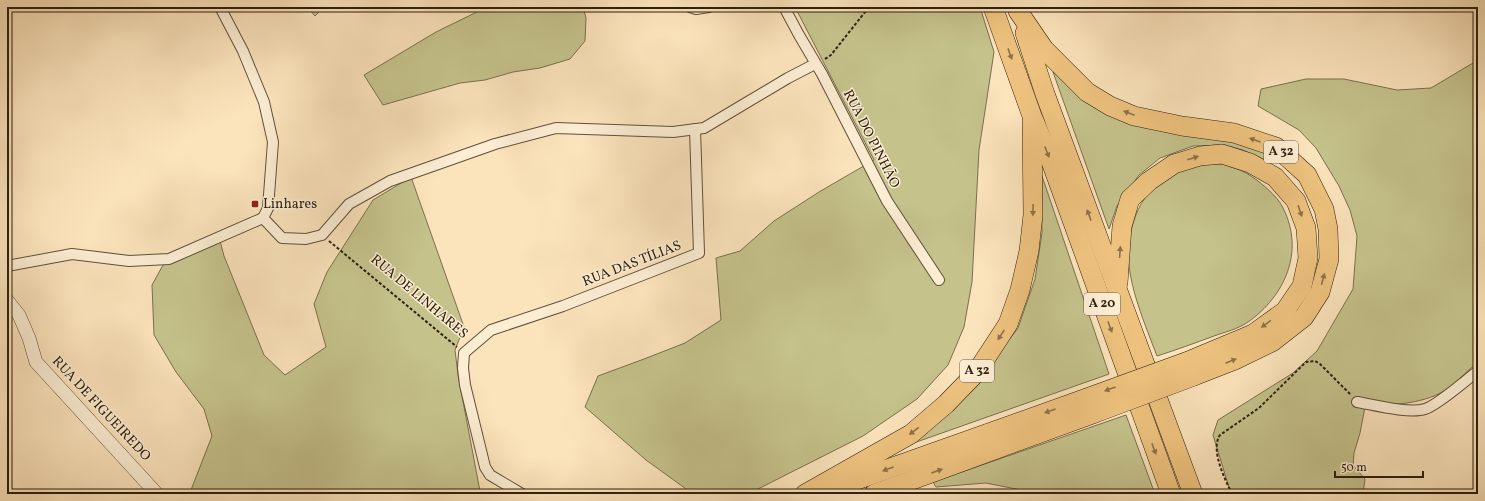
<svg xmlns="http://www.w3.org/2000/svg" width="1485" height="501" viewBox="0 0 1485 501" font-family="Vollkorn,serif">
	<rect width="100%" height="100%" fill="#fbe3bb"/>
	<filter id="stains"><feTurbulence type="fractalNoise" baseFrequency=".005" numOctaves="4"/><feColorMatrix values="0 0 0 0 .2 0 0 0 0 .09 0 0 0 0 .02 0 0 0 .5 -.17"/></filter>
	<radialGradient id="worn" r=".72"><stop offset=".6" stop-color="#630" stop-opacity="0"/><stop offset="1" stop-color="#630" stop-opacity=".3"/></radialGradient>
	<g fill="#c5c28c" stroke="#79704e">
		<polygon points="307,7 324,7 315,16"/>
		<polygon points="487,7 583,7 586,18 585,41 570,59 540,68 513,72 485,80 460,83 383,105 364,75 436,32"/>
		<polygon points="795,7 980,7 994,52 979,150 972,282 964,327 948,365 917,399 863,436 748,494 693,494 646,460 585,407 598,376 644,359 685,343 721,320 716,258 740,251 774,221 819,192 874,160"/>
		<path d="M1478,60V362C1468,370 1460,379 1450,387C1426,405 1393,404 1365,407L1360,433L1354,453L1353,465L1365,479L1363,494H1231L1213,435L1218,420L1293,373L1317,351L1353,289L1357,236L1350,210L1339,186L1316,148L1299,130L1258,106L1261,89L1306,79H1344L1397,90L1431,88Z"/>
		<polygon points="1053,72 1084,96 1232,139 1265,153 1264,160 1243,150 1225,145 1193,146 1160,158 1139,175 1117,206 1109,229"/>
		<path d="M1223,164C1230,167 1239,169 1246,173C1257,179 1278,196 1283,208C1305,251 1285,296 1248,322C1238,329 1225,332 1214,336C1195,343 1176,350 1157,356C1145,324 1128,286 1128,250C1129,235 1135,211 1145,198C1157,183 1176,170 1195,166C1204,164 1214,164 1223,164Z"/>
		<polygon points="1041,173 1109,374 908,445 983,374 1018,328 1035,279 1042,233"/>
		<polygon points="411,177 464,327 455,350 458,375 479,486 481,494 187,494 191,490 212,436 204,409 176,372 154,335 152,285 163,265 219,237 224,256 264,355 285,375 326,347 314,304 327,272 373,200"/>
		<polygon points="1126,415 1155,494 1041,494 986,483 936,487 933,482"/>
	</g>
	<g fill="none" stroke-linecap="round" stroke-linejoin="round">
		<g stroke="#60503a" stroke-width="12">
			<g id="minor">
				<polyline points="220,7 243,51 264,102 273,142 268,208 263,218"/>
				<polyline points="690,7 696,9 709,7"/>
				<polyline points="784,7 799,35 822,74 887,201 939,280"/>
				<polyline points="263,218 282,238 306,239 322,235 349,204 390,181 495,144 556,128 673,132 704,128 788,78 815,64"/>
				<polyline points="7,266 72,254 129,261 169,259 263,218"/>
				<path d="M1357,402C1374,405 1409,414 1425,409C1438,405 1466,380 1478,371"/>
				<polyline points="522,494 490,475 485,467 465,385 463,368 464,353 491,330 563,306 699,253 695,129"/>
			</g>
		</g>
		<g stroke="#60503a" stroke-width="14">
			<polyline id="tertiary" points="7,300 19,315 29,338 36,362 157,494"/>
		</g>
		<g stroke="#2d1f0f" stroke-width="20">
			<g id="motorway">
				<polyline points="993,7 1032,116 1049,156 1171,494"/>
				<polyline points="1018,11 1044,49 1087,92 1110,106 1134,116 1182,126 1234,133 1276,147 1307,175 1324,209 1328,229 1329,259 1320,292 1304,317 1272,342 1235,360 1194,376"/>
				<polyline points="1025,33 1045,94 1193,494"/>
				<polyline points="1118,283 1122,226 1130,199 1149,181 1174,164 1200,156 1222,154 1250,163 1275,177 1296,201 1306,228 1308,258 1302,286 1285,311 1253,334 1186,362"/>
				<polyline points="834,488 1087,398"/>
				<polyline points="805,494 911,434 946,404 976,373 1008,324 1020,290 1029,251 1033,215 1032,123"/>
				<polyline points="874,494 1095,413"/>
			</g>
		</g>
		<g stroke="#2d1f0f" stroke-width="2" stroke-dasharray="3 2" stroke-linecap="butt">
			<polyline points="825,59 831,55 869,7"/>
			<polyline points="329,241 457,347"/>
			<path d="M1232,494C1225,479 1210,450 1220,435L1259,408L1306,362L1315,361L1320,364L1351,395"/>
		</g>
		<use href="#minor" stroke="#fcedd3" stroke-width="10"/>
		<use href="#tertiary" stroke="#fcedd3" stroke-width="13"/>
		<use href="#motorway" stroke="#eec27e" stroke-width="19"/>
		<g stroke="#2d1f0f" stroke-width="20" stroke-linecap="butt">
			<g id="motorway-bridge">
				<polyline points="1087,398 1186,362"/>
				<polyline points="1095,413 1194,376"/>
			</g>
		</g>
		<use href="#motorway-bridge" stroke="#eec27e" stroke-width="19"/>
	</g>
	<defs><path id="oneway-solid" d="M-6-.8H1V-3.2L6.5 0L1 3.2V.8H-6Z"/></defs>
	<g fill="#8e7046">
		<use href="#oneway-solid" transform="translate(1010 54) rotate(70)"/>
		<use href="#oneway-solid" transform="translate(1129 113) rotate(-159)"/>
		<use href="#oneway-solid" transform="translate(1255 140) rotate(-161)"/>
		<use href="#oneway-solid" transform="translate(1047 152) rotate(68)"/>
		<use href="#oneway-solid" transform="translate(1193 158) rotate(-17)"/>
		<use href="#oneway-solid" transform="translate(1033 210) rotate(91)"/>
		<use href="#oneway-solid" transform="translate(1300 211) rotate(71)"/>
		<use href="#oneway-solid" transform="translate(1089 215) rotate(-110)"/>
		<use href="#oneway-solid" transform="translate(1120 252) rotate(-86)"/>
		<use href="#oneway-solid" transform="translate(1323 279) rotate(-75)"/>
		<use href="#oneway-solid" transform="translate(1266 324) rotate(144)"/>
		<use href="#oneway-solid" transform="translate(1110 327) rotate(70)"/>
		<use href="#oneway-solid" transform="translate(1001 335) rotate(123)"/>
		<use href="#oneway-solid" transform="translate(1231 361) rotate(-23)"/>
		<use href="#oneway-solid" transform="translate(1110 389) rotate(160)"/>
		<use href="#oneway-solid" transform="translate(1050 411) rotate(160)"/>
		<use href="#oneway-solid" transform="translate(914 431) rotate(142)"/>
		<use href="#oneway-solid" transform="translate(1154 449) rotate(70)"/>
		<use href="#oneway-solid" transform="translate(888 469) rotate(160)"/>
		<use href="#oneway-solid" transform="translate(937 471) rotate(-20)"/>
	</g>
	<rect fill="#8f2418" stroke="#fcedd3" stroke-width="1.5" x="251" y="200" width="8" height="8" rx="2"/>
	<g text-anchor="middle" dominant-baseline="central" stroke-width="3" stroke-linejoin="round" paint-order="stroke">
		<g fill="#fcedd3" stroke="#6b5d4a" stroke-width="1">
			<rect x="1264" y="141" width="34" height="22" rx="3"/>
			<rect x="1084" y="293" width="36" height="22" rx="3"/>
			<rect x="960" y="360" width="34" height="22" rx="3"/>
		</g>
		<g font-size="13" font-weight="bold" fill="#2d1f0f">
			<text x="1281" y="152">A 32</text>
			<text x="1102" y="304">A 20</text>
			<text x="977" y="371">A 32</text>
		</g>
		<g font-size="14" fill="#2d1f0f" stroke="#fcedd3">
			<text transform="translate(871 139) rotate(63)">RUA DO PINHÃO</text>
			<text transform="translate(632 264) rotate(-21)">RUA DAS TÍLIAS</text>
			<text transform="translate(419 297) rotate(40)">RUA DE LINHARES</text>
			<text transform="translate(101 409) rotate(47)">RUA DE FIGUEIREDO</text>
		</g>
		<g font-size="14" fill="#2d1f0f" stroke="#fcedd3" text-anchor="start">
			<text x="263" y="204">Linhares</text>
		</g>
	</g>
	<rect width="1485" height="501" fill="none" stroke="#fbe3bb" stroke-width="24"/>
	<rect x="8" y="8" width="1469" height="485" fill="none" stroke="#2d1f0f" stroke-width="2"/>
	<rect x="12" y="12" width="1461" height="477" fill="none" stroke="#2d1f0f"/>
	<path d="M1335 471v6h88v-6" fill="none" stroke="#2d1f0f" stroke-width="2"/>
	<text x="1341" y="471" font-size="12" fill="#2d1f0f" stroke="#fcedd3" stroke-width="3" paint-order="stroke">50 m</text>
	<rect width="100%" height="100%" filter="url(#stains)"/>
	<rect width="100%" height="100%" fill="url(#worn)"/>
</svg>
